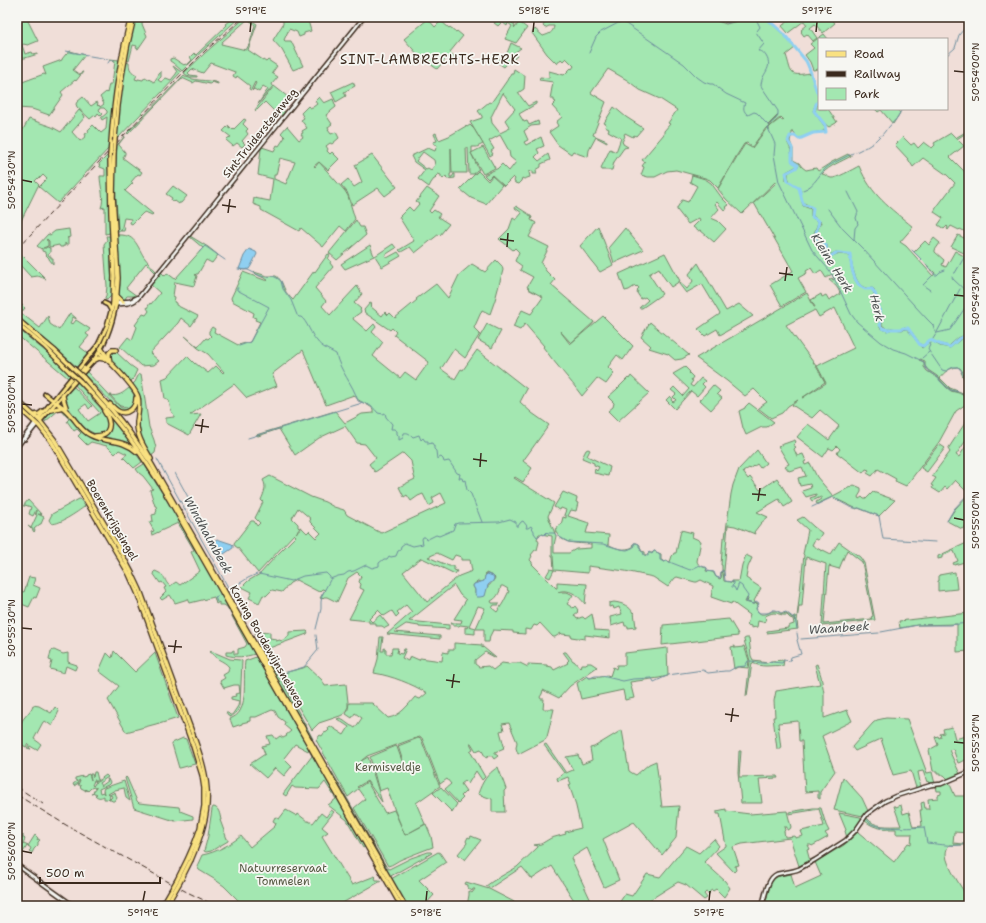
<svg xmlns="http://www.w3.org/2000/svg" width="986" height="923" viewBox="0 0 986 923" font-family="'Shantell Sans',sans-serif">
	<rect width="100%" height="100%" fill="#f0ded8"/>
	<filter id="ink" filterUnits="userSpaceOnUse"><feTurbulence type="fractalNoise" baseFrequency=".025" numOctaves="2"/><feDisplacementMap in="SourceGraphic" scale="8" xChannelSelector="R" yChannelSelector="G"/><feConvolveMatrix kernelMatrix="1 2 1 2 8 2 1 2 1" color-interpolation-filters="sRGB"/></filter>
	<g filter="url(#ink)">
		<g fill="#a3e7b1" stroke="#6f8868" fill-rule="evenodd">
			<polygon points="17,17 26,17 38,41 28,45 23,44 22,45 25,54 32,52 33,54 38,53 38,54 25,58 17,59"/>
			<polygon points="135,17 143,17 142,24 147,36 138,49 136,48 137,46 133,45 129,61 126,60"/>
			<polygon points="235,17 240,17 197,56 182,71 173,63 170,61 170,59 173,58 184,65 185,64 187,65 192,60 190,57 194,53 196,55 227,25 226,24"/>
			<path d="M246,17H251L249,19L257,24L248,50L266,62L268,60L277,66L272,73L278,77L272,84L273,86L258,104L268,89L263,86L259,92L254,89L252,91L256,83L255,82L251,90L249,89L250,86L237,76L236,78L233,76L235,72L211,63L203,73L192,69L188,73L190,75L197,76V77H189L184,73L205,53ZM248,19L255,25L250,43L246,50L221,44L222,42Z"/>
			<polygon points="283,17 307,17 311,31 304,33 304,35 299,37 297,32 289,29 284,40 285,41 291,41 303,66 293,70 282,50 273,40 283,24"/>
			<polygon points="499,17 516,17 512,23 515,25 514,27 515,28 519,22 527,28 516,43 505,39 512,26 508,23 507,26 502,22 498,26 494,23"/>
			<path d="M548,17H716L717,21L726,24L741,20H734L726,22L718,20V17H764L781,32L795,48L786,55C792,73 788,77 810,73L819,98L815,105L813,111L825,127L824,131L812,133L800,138L797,137L793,132H792V134C783,143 790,143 791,152C792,155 791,158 792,162L797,165V166L786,172V180L791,184L788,177V173L797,168L799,165L798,164L792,161V149L789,141L791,137L790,141L793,149V160L799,163L802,167L806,170L816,168L818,171L832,162L848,154L849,156L851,155V156C841,162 830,165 822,174C825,174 827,177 831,178C836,179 853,169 859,166C872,196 889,207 913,227L900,242L906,246L933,276L935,273L914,252L925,241L929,245L934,238L940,243L935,250V252L944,260L942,265L946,267L955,251L962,255L969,256V333L958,338L949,346L933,342L940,346L950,348L960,340L969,335V398L962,393L953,391L946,386L937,376L928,370L925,366V361L920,359L919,360L924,362V367L927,371L938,378L946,387L951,391L959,393L969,399V402L956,411L939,442L906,486L895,481L896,479L878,469L872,476L867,473L869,470L866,469L863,473L837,453L840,449L837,446L833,450L829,448L823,457L797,437L808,424L829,440L839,426L820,410L812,418L792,405L798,400L788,406L782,413L771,418L758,408L767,402L754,389L745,396L727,381L696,358L807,293L814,307H815L811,300L821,294L822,297L826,295L829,300L834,297V298L840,294C839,288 834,284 829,280L832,278L833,280L835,279L832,274L826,278L821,270L815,274L811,268L806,271L807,273L798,278L806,292L782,306L770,285L793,271L754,203L776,183V181L742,214L726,199L718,189L738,155L745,144L752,148L767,128H768L769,130V128L772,125L780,119L783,121L784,120L781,117L769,127L770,124L778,116H777L768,125L769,127L766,128L752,147L747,143L744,144L737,155L718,188L710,180L705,178L676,170L667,171L655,177H648L641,175L644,167L642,166L645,162L642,160L664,134V131L670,124L668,123L677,110L660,99L640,90L627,80L608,69L591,93L606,102L593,135L607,141V143L596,137L589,150L588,157L579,154L573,151L571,154L558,145L549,132L558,126L556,122L562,117L552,106L556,102L554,101V99H550L553,82L539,80L540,77L549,78V71L564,75L571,68L572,69L574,66L566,58L563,61L561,59L557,64L547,54L532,33L535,29L543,36C549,34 553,33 554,26H549L545,28L543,26ZM802,202L812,207L813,216L821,222C815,238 813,235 827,245L829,255L836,252L850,254C852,263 854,285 866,288C868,289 870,288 872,288L874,289L883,318L882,325L887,329L891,328L899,329L905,327L911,331L921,345H924L929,340L931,341L922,348L907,329L901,330L893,329L887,331L880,328V326L881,317L873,291L871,289C852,290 852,270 849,255L837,254L830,257L827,256L826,247L814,240V234L818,222L811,217V209L803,206ZM835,308L854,348L817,366L826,383L802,398L825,382L816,366L786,325L815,310L819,317ZM957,367L960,368L963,372H961L964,379L969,383L963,393L950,388L940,378C944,372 950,368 957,367Z"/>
			<polygon points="792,17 830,17 835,23 823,33 815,24 810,28 817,38 813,41 807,34 804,36 801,32 802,31 801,30 807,25 804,21 788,33 782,26"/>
			<polygon points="428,19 435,27 441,21 449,28 450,27 456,32 457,31 463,36 450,52 457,59 455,61 449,57 446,59 437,69 419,56 404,39"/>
			<polygon points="824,34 828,39 819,39 819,69 813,70 810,62 805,55 814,48 810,44"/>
			<polygon points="511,43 521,48 514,53 517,56 514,58 514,60 511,59 504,67 497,62 500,58 504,61"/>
			<polygon points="70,51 85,55 73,70 80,75 82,72 83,72 76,81 75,80 61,92 63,95 49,115 32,109 17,108 17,84 44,74 46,75 43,67 62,60 62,59 66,54 67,55"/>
			<polygon points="110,59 119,60 113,99 109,148 58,203 39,187 47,179 43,175 40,178 39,177 35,181 39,185 38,186 17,229 17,140 29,119 52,127 61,132 79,110 84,115 85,117 72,132 80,141 86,136 85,134 89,132 88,130 93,125 101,133 106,129 107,117 102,120 101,118 107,113 107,111 104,108 100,108 99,110 103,114 101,116 98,113 96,116 95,115 90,119 77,107 76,104 77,102 83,97 91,106 97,102 98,104 97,105 98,106 99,105 100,107 104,104 100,97 106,92 107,93 109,84 112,84 115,61 110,60"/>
			<path d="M126,62L129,63C129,69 131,72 137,75L135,79L138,80V79L143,80L145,77L154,82L161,71V77L158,80L161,82L166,78L171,80L176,74L177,72L173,66L181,72L117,139L119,104Z"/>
			<path d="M514,69L525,76L524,89L518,93L528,106L536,102V104L519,114L524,122L527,121L529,125L538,121L539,125L531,126L524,131L528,140L524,142L526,145L541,137L544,146L537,149L539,153L535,157L539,161L548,154L550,160L541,164V167L536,170L537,174H533V171L529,172L530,177L524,179L522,178L521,181L518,184L515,183L514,181L515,179L513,177L504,186L492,175L488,179L484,175L496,169H497L502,164L509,171L516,162L510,157L509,151L500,135L489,141L494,149L491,151L493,154L490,156L470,122L482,118V116L478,111L489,102L491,103C498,92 506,84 511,73H513ZM503,93L515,109L505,120L510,128L500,133L492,123L491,117Z"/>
			<path d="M184,75C191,82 208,79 218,83V84L212,82L210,84L196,81L193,83L182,78L128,134L127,133Z"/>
			<polygon points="353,82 355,86 344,92 346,96 336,102 331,92"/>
			<polygon points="274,86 288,97 280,108 286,113 282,117 278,110 275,112 265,102 256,111 255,110"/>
			<path d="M319,97L324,103L333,99L336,107L326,115L332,124L328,127L329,129L328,130L331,134L336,132L339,138L332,144L330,143L326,146L328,149L327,151L330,154L332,152L339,159L328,170L319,162L314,166L315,167L319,162L345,191L348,196L355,219L346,231L340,226L323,247L301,228L299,231L261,210V207L253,204L254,198L270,201L273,179L258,175L261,149L262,147L274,151L277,145L279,146L285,137L281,133L287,126L299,140L303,137L301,134L303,133L302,131L307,128L301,120L304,118L301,113L308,106L310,108L312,107H313L317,104L315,101ZM280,158L295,162L286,184L274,179V175H276Z"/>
			<path d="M819,101V109H828L837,122L836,123L829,127C825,125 819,116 815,112L817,105Z"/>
			<polygon points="614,107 626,117 643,128 636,136 634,135 633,137 625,133 624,135 625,136 622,142 623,143 623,144 628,147 624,148 614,162 612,170 602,170 601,168 610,149 616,152 621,138 608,131 609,129 605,127 606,124 604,123"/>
			<polygon points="875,109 897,109 900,113 893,124 881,110 878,112"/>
			<polygon points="244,119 246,120 243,124 248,129 246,131 248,134 242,141 245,144 242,147 237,143 233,146 226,140 228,138 231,137 223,131 227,127 230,129 228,125 233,130"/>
			<path d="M470,125L474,129L483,144L477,147H472V152L471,153L479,170H477L474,174H469L468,148H466L467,173H452L451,148V174H450V177H452L454,174H455V178L447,179L446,176L443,179L441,177V175L438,174L435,177L436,178L435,179H434L431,183L429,187L418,179L425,170L414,162L411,156L428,148L435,151L437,145L434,144L433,142L437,141L434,134L436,133L439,140L449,136L466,126L467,127ZM423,152L434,160L435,165L431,170L428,168L426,169L416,161Z"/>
			<polygon points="969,130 969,131 957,139 964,146 950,157 966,173 969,170 969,246 964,253 951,247 958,235 964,238 966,232 960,229 959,230 951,226 948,230 947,229 948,227 947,226 944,229 938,225 943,218 934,212 936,208 955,183 947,175 923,158 913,167 908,159 895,145 903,137 911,145 914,143 918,148 924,142 932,148 935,145 934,143 951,133 956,138 957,137"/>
			<polygon points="125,136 119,144 119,145 125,152 125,154 123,158 142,172 140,175 138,174 131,182 133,183 125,191 153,214 152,215 145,212 143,213 132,224 130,223 131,219 124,218 122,227 125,227 124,231 121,231 121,229 121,231 118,231 115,181 117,146 118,144"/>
			<polygon points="483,147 495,168 483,174 471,153"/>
			<path d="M108,155L110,233L105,234V207L101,208C105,198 100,186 100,176H105V169L100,167L99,164Z"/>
			<polygon points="372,155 397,187 385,196 378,188 352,205 347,192 341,185 348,179 354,187 362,182 355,165"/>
			<polygon points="478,171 488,181 492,176 502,185 486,204 471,198 460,189"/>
			<polygon points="692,175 705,179 711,183 722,198 729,205 726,207 727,208 725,211 717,202 715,204 719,209 711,218 718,221 726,229 714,242 700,230 698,231 693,227 700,220 699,218 688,224 677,210 677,208 682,200 688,202 697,186 690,182"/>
			<polygon points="173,186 187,196 181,203 179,203 179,204 175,201 174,202 171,200 172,198 166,194"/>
			<polygon points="427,188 439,196 429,211 431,213 434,210 440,214 438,217 449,224 440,235 439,234 415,253 410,247 401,252 399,250 414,241 399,217 409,207 413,211 419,204 416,202"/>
			<path d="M516,206L530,215V216L532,217L531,220L536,223L529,237L549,247L541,263L546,271L555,280L551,285L594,322L571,343L560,331L570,344L603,316L633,346L623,360L617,355L608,367L614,373L606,384L597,378L582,396C570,379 555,364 543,347L544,346L525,324L520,330L513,327L522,310L531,314L543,297L528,289L529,288L527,287L533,277L520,270L522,266L515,261L519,252L515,248L513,250L499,239L509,229L513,218L516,220L522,213L515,208Z"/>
			<polygon points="356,220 360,227 363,227 366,235 337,260 329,253"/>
			<polygon points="598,226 613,265 600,272 580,246"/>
			<polygon points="625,228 643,250 614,263 609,247"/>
			<polygon points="69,229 70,237 67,238 68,238 68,245 66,245 65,243 65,246 63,246 63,247 60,247 59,245 50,247 49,247 49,241 47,239 46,240 48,241 48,246 43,248 46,248 46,247 48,247 49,248 50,248 50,253 48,254 49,256 51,256 51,258 53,258 53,264 49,259 49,258 45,254 45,252 42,251 42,248 41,249 37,246 48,234 50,235 55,231"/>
			<path d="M117,235C135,234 136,244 144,257C148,262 152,267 156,271L155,272L146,263L126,288L137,296H127L126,297L125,301L122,300L118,294L120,285Z"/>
			<polygon points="106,236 110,236 112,292 112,295 107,300 105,299 105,297 106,296 107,286 104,244 107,240"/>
			<polygon points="190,236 208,247 218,255 212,263 206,260 198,274 196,274 195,275 197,276 194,286 175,282 173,296 175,297 174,302 176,303 176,305 198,316 191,326 181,318 178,323 150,353 159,361 154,365 141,366 120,347 128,337 132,340 137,327 135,325 143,314 146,315 149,311 147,308 150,303 151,304 160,293 151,285 161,272 165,276 167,273 175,279 203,248 190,237"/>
			<polygon points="393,244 396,248 385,255 387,258 398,252 401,256 382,267 375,256"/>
			<polygon points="370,245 374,256 345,269 341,264"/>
			<polygon points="665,253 680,281 671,287 663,276 659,268 649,274 662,294 642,308 639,308 648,300 645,297 641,299 637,293 638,291 637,290 639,288 637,286 636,287 635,286 629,290 625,291 619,274"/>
			<polygon points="21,254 46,279 38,276 31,277 18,263"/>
			<path d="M328,254L330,255L328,259L331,261L330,263L333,267L315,288L326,301L322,306L330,315L357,286L362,294L354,303L361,309L360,310L361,312L354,317L353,319L367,331L374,324L376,327L372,332L383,342L373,356L400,378L405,372L416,380L429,362L394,335L396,332L392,328L390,330L365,313L364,310L370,303L372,304L370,306L382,316L385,312L388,315L390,313L395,318L417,300L416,299L436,284L448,298L459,275L472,264L485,272L496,260L502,266L503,270L495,300L490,314L482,310L474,328L480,334L465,358L454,349L441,369L455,379L461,369L463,370L477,350L527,389L520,402L532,413L549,425L523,461L532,468L523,482L515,477L514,478L554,503L548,516L556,536L554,545V553H569L576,549L591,548V544C577,543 561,545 555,530L559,525H561L563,517L566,518V515H564L566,510L561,508L560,510L554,507L563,492L577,498L576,502L578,503L576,511L571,510L568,516L589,523L586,533L609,535L608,544C616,549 625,551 633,547L634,543H637L640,545V547L641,548V551L645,552V555H647L648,553H652L654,551L661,554V560L665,562L666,560L670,562L672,556L673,555L674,553H676L681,530L693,533L692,537L701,541L697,561C698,566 703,567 707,568L706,571L713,572L716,577L720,579L721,578L722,574L721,571H723L724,581L730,582L733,583L732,581H739L742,565L746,555L752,558L748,567L746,578L761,588L754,601L755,602V603L753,604L747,602L748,599L747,598L745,602L753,604L758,603V604L756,609C762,619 767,612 774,611C780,610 779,616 786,613L791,617L794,618L795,621L794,617H797L801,582L804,555L803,554L808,530L797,520L803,517L814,527L822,533L818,540L815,539L812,545L822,551L823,550L831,554L839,542L860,557L864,563L875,620L822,626L826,564L806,557L802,606H799L797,621L798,629L767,633V631L788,628V626L794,624L793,619L790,618L787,615C781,616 779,613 774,613C771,613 768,615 765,616L766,621L762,622L758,621L757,627L751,628V626L747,625L750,615L732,602L731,604L711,597L713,586L701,580L697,582H695L677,577L675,578L668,587L653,577L625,571L588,566V573L554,570L550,578L546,576L550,569L554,570L553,556H552V536L541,534H539L537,539L539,542L537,550H535L531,555L532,556L530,560L532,562V564L556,588H557V582L587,584L585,604C578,595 569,588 558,592H567L573,595L567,604L573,608L575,606L578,610L577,611L578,612L574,615L577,619L582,617H583L585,619L592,614L595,630L610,631V638L585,635V639L571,637V635L562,634L561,633L555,637H553L540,623L537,626L534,625L531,630L525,629V634L513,633V631L493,630L490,636L489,642H484V629H475V634L465,633V627L467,628L468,626L460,625L459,626H453V624H450L451,623H461L462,620L454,619L466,600L460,595L454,585L409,621L449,625V629L419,627V626L406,624L394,632L440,636V639L387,634L412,612L406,605L397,612L399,614L396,617L392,611L384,616L378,610L369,619L372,622L380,615L389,626L385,628L382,626H376V623H369V621L349,619L364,590L360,588L361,584L359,582L361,576L357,572L348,578L337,602L327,597H324L322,599L320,598L325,590L322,589L319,592L296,580L290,583L282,592L272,590L266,596L263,595L259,603L249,598L252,592L242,587L248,581L260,574L276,556L296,536L294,534L258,573L238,548L235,546L234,543L251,521H254L257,526L260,523L255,518L263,502L261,500C264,493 267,487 263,480L270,476L311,497L325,502L334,507L344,510L347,515L381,533L446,503L441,493L432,498L434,503L429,506L423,494L418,496L411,501L407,495L404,497L399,487L415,479L414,476L411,461L403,453L375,472L369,464L376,458L365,444L357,443L345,426L319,438L295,455L279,429L258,436L256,435L335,411L345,423L362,414L373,413V409C367,403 359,403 354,395L326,405L303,350L272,374L277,386L247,398L234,384L190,415L201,414L189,435L166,423V418L174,417V415L171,411L169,401L165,399L162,379L167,377L187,356L195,364V363L208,373L216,366L223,373L224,372L208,354L198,348L185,336L198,347L206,338L208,339L211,336L209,334V331L212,327L215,329L214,332L238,345L250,342L260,322L255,320L256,318L253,317L254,313L232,301L231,298L243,272L267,281L268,280L256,274L254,272L267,276H276C282,280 282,284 285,290C286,293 290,297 293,300L314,271L315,272ZM298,508L311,519L310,520V522L321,533L316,538L309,531L307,533L302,528L296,533L301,527L299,528L298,527V524L292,518ZM847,550L862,562L873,616L871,617L872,619L824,624L829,566L839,569ZM437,553L452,560L455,555L461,557V560H470L472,571L459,576L427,602L403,572L420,559L422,558L455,574L457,571L454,570V566H449L428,557ZM486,573L493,576L495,578C491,586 483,590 475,594V590L473,586L474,584L479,581L480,583L484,581ZM501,586H503L508,589L507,590L509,591L503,603L497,612L492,608L494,605H499V603H492L491,601C496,599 500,593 501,586ZM478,606L485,608L476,628L469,626Z"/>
			<polygon points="698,263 726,311 739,304 753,316 720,335 717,329 705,336 698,329 720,314 702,284 686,293 679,284 680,283 687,289 693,281 689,274"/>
			<polygon points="17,300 25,308 21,313 40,328 48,316 50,324 59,330 70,313 76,318 76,319 73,317 70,323 73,324 76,320 90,329 86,334 89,336 80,347 89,354 77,367 17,316"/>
			<polygon points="650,322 651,323 689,355 682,359 675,360 668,354 649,348 651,346 641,337"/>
			<polygon points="487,324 501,331 492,348 478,340"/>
			<polygon points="17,328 45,351 70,375 68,378 17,335"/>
			<polygon points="115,351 130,365 137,370 133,379 130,382 123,372 111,360 110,353"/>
			<polygon points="685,367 690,372 689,373 693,377 691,380 693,381 690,385 693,387 701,378 705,381 702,384 705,387 697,396 691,391 675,409 666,400 670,396 672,398 671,400 673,402 676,400 673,397 676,394 671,390 674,387 683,396 689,389 673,374"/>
			<path d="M86,371L120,407L122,408L127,407L120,406L110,395C118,397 123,393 129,388C131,391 134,393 134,397C137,409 126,413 117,408L83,373Z"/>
			<polygon points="139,374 141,374 142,380 149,427 154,440 156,448 155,453 151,456 143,442 139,432 139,426 140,400 132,385 135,382"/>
			<polygon points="631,376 649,393 618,421 608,411 613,407 614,403 608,397 616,390 628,378 629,379"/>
			<polygon points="77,382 104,412 108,418 108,426 105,432 102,433 95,434 86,429 79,422 65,403 64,397 73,386 92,406 89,409 86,404 79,409 88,421 100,413 74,384"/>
			<polygon points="713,385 720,391 717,394 722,398 711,410 700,400"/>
			<polygon points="749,403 774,422 767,427 762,427 746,435 743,428 739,411 745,408 745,407"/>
			<polygon points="61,408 89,436 126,446 134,451 142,462 134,468 123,457 127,454 119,450 115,454 107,446 91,442 87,445 78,436 81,433 77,429 74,431 67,421 69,419 60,409 45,422 45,419 53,410"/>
			<polygon points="109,417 133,446 132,447 96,437 103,435 111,424"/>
			<polygon points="969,417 969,436 956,455 959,457 969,441 969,524 962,529 947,521 955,509 969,494 955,480 947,489 945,487 940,493 932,488 933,486 931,485 936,478 932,476 950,452 948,449"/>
			<polygon points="795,440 796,442 793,445 796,447 794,449 797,456 803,454 806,461 804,462 805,465 810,463 817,477 833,496 854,485 861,488 861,492 858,497 859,499 862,497 864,499 866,499 873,492 895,500 879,516 858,508 857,509 832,497 817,504 816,502 821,499 821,497 812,501 810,498 816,496 816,494 806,497 802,491 811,488 810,484 800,486 798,478 806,476 802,467 789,471 785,466 789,464 778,446"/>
			<polygon points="939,444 945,448 927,472 921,468"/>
			<polygon points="588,449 590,450 587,456 610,467 608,476 594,473 595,469 597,471 599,467 594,465 594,463 582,458 586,450"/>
			<polygon points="757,450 766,463 760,468 757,464 750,469 749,468 743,472 748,479 750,477 760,490 777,478 792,502 784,507 779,499 757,512 768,517 761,523 754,532 755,534 735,526 728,525 724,571 722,570 722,565 721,565 723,538 725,538 731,494 733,485 739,469"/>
			<path d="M144,464L182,525L255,654C245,657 236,658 226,655V652H232V651L234,650V654H238V649L245,647L247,644L227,607L224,605H219V602L216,604L214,597L190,603L188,599L175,603L170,595L162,600L160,598L166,592L164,588L166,587L162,582L160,583L153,573L155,571C168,576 163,581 170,586L176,582L180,585L200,571L191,552L194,550L178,523L152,535L151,532L154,531L149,522L153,521L152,515L156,514V512L157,511L156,506H155L150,490L153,489L143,476L139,473L136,469Z"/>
			<path d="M79,499H80L85,506L84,507C79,511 56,527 51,523C50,522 50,521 49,520L52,514Z"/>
			<polygon points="28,500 42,515 38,514 44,517 41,524 40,524 34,529 35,531 34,532 32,529 32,528 31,529 28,526 31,528 37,515 35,514 37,513 36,513 36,510 33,516 29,514 31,507 25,505 25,506 23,506"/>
			<polygon points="969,542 969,557 967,558 968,561 954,565 953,563 958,561 954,551 951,552 942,556 942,558 938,559 938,556"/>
			<polygon points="955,572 957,589 938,591 938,581 939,581 939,575"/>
			<polygon points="29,577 35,578 33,585 40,588 36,598 34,597 29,607 19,603 17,607 17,589 24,592"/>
			<path d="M614,602C622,603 630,606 633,613L634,612L636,627L628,628V626H625L624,622L611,626L610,617L622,614L619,607L614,609L613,606L609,607V603Z"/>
			<polygon points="969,613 969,614 966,614 965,623 966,624 969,624 969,651 957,652 957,624 917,625 900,628 899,621"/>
			<polygon points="729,619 738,634 738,636 662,645 663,625"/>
			<polygon points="307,631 308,632 307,634 264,650 255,633 270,632 270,638 276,639 276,641 280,640 281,641 287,638 287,637 289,636 289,632"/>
			<path d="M380,637H383L381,651H384V648L386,649V654H391L392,648H398L397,653L402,654L404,649H406L402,658L408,661L410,656L419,660L420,658L442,661L443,652L448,653V650H454V643L482,645V648L483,647L496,658L485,652L475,660V664L479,667L488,666L493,670L502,663L509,664L511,663H520L528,667V664L547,665V666L552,667L554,670L568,663L567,662L569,660L563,652H566L573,661H574L580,668L581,664H586L587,663H591L597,667L570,686L559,698L543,690L542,694L540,697L541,699H544L543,709H554L547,737L545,740L518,754L516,748L517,742L509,723L502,724L504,730L500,731L504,746L503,747L504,748L495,752V754L497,755L498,756L494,759L491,755L486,758L481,749L476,751L471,743H470L473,749L470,751L485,777L482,780L476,771L468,784L465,781L461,784L466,791L461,796L463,798L458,803L445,789L451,784L447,779L440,784L422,738L420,737L410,740L367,756L361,761L368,757L382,802L367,781L357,787L358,788L367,782L385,813L394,810L405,835L426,824L431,836L433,847C422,851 412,855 402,859C397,861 393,865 388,866L354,808L365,799L358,789L348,797L316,740L320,735L322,736L324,733L327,732L329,730L328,729L330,726L344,735L349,727L337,719L340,718L351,726H352L355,728L362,718L355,713L352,718L346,714L348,709L349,703H372L388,718C400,716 407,706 415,697L420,699L427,693C412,684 392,676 374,673L378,659Z"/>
			<path d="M746,638H749L751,656L753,660L761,661V662L767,663L771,661L784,660L783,666C777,665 771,666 766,666C761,666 757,665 752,663L747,696H746L750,661L744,640V639Z"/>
			<polygon points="735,646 735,648 743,647 743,646 744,646 749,660 748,668 738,667 734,669 731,647"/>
			<path d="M667,648L668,676L659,678L630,682L634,698L625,700L623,690L581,699L577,683L587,676L589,678C595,677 602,678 607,675L610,676L613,667L616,669L617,665H625V653Z"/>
			<polygon points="54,650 63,654 68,653 68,662 77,665 75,670 66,666 64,673 50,669 52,661 49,660 51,651"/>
			<polygon points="114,651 135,672 155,653 178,718 159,724 159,723 156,724 126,732 108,700 119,686 99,671 107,653 112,658"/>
			<path d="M211,651L230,659L240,660L242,661L240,706L237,712L231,717L228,716L226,713H228L230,715H232L238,706L239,701L231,699V697L236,696L235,694L240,693L239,685H234L224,688L220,681L225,678L223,675L228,672L229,667C226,663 223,662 218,659C215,657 214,654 210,652Z"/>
			<polygon points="264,654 283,683 313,739 311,739 263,655"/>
			<path d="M256,657L365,847L363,848L347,820L328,805L336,799L325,782L319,789L295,788L292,786L286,796L283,794L312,756L310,752L295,744L284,758L292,766L284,776L275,768L266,778L250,764L265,754L262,746L270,744L267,736L273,735L276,739L280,736L283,738L287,736L286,735L291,731L284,725L285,722L278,717L275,711L272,710L256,717H250V721L242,723V724L233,727L230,719C234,717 238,715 240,711C247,700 243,674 245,661Z"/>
			<polygon points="817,664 821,676 824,693 824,718 847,710 852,721 822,736 833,767 835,771 820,792 820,799 818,798 818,791 805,792 802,741 799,741 798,721 778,723 781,749 777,749 773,717 775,717 774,701 776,691 820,684 815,665"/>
			<polygon points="307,666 322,680 325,686 346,684 348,702 348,707 344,714 340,716 319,723 312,730 279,674 303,668"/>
			<path d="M33,705L39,706L51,713L55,707L59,711L52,726L45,721L43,722L34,739L41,744L37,750L30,746L29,748L31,749L27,748L29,745L28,744L26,747L17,742V730L21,724L18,727H17V723L19,721L17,720L18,719V718L17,719V717H19L17,715L19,717V718L21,721V723C24,716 31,712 33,705Z"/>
			<polygon points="886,718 907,719 927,773 932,772 935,784 929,784 928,781 927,782 923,771 918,772 920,782 919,783 920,787 916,788 911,771 893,775 881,739 855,751 852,747 873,723 877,720"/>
			<polygon points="952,727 955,739 969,735 969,759 958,763 953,749 949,750 960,774 948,779 944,775 941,775 941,773 938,773 938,771 933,771 929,750 938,745 935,737 938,736 939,738 941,737 940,734 944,733 943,729"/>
			<polygon points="622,730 629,771 632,773 636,775 649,764 656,761 662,807 679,806 676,838 662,855 634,822 603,839 619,880 604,887 587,848 571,858 592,903 577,905 552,866 532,879 522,867 490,888 486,886 493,881 517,867 538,847 538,846 534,845 541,844 551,838 566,834 565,832 581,828 575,802 569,785 571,784 568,777 558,781 557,778 564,773 544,745 546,744 566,773 573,770 566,757 578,755 582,764 592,760 590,748 594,747"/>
			<polygon points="183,738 186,739 195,764 180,768 179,768 172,744 172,743"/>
			<polygon points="418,738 421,739 437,780 440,786 416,803 425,824 405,835 395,811 387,788 379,791 370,757 396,746 397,747 405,769 405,768 398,746"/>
			<polygon points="739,751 741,751 739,777 777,776 778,778 759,779 762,803 741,803 738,773"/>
			<path d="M498,767L506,789L504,791L505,812H492V799L478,794C482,782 487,774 498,767Z"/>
			<path d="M94,772H96L98,780L95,782V780H94L93,783L92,785L93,786L94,785L95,783L98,781H99V780L106,775L108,777L99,783L101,786L108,781L107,779H108L110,783L108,785L99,789L100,793L103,792L104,794L103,790L104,788L124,781L130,801L126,798L124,788L115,790L108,794L109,795L115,792L117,798L115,801H112L111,800H109L112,797L111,795L109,796L110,798L108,800L107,799H104V796C100,798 98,798 95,795L97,794L95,793L91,794L94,793L93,792L96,788V787L95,789L94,787L91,788L88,791L87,790L85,791L86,789L85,790L81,788L80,785H78L80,780L78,781V782L77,784L74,786L73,784L77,781L75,780V778L83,776V777L86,776V775L89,774L91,780L90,774H92L93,777Z"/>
			<polygon points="332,772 387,868 389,869 411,858 428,852 431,852 432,853 389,877 331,773"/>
			<polygon points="126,777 127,778 137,801 139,803 179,807 180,811 193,816 193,819 175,821 134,808 125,778"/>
			<polygon points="843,777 862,798 868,811 863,816 834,810"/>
			<path d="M949,782L955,796H969V833L954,832L953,843L964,844L969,842V843L966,845H949C947,848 946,851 946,854C946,866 963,889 969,900V906H765C767,899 769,882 775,878C779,875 786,875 791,874L795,888L821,876L815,862L844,845L858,832L894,862L908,843L911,844L912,834H896V829C884,829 875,829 865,821L867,818C874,828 889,826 901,826L894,806H896V807L901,805L903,814L909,812L913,827L922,826L920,810H922L921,803L924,802L925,809H929L928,799L938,798V795L941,794V791H937L936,786L941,785Z"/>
			<polygon points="441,787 457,804 452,812 433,793"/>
			<path d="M213,807C219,807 220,815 221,820H220L227,839H228V841L211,851L206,852L204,851L208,836L212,809Z"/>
			<polygon points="813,808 821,808 826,825 829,831 825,833 828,837 812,846 811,845 808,845 810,849 807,850 810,861 799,866 790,838 742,844 733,847 739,865 735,866 736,870 734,872 716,853 726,846 720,814 717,814 717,811 726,809 726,811 750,814 787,811 791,827 790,829 787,830 787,827 784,827 785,830 784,831 785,837 795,836 795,838 803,836 801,831 824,826 819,809 789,814 789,812"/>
			<path d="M286,810L297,816L298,814L307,821H308L313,823L321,813L326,817L331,810L334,812L322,827L328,832L322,836L352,885L375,876L376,877L375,878L376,880H379L381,881L339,905L335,906H244L224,886L214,879L199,870L197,866L202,855C215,853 231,844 241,836L250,847L275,826L276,823L273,821L275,817L279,819Z"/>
			<polygon points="839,813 860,817 862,818 855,829 847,838 845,831 846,830"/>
			<polygon points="23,835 23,838 24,838 25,839 23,843 23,845 24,844 28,846 35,835 38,838 37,840 38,839 40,840 38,842 38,845 34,849 32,853 29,851 31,849 30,847 27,846 20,857 19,856 18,857 17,856 17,839 18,840 21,836 22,837"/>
			<polygon points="471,836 481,840 465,860 458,854 467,843 466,841 468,837 470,838"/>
			<polygon points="714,839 719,846 704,862 725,881 730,888 724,897 716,889 713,891 712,890 709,892 710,893 709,894 706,892 704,894 707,898 704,900 686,885 678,882 640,906 614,906 619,903 625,894 632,896 647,874 660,877 686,846 699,853"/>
			<polygon points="438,852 440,853 446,862 419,880 434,895 424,906 418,906 417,904 416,906 407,906 391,879"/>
			<polygon points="466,882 489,889 522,906 467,906 469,895 469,891 472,893 475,889 473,889 472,891 468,888 468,885 465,884"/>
		</g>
		<g fill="#8fcff1" stroke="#6d8d9d">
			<polygon points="249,249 256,252 257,254 251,266 249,269 244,270 239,269 244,256"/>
			<polygon points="217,539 232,544 233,545 233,548 224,554 222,554 214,541"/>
			<polygon points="487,574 493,576 494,578 493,581 488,585 485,596 480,597 477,597 475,594 475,590 473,586 474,584 484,581 485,576"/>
		</g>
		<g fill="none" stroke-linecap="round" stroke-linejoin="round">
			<g stroke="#6d8d9d" stroke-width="1">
				<polyline points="616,17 684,64 697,77 704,82 710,84 713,84 717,87"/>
				<polyline points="717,17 718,21 722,21 727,23 735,21 743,20 749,17"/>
				<path d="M755,17L760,27L757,31L756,32L764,44L758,51C762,51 763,52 766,56C774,69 761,73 761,86L778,111C779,121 771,120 768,128L775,144L774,155L779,182L812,250L830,271L837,284L851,314L857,322L881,342L893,349L906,353L924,362C925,372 933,373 939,379L940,381L950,390L959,392L969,399"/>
				<polyline points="789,21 794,17"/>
				<polyline points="779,30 781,28"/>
				<polyline points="601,32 622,21"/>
				<polyline points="66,51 75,53"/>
				<polyline points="76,53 88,55"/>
				<polyline points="589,53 596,37 600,33"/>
				<polyline points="947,55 955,48 959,35 969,23"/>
				<polyline points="90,56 108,59"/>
				<polyline points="108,63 110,60 114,60"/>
				<path d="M718,88L726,94L745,103C743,108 743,111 748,115L754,112L757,113L761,117L763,120L769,126"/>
				<polyline points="888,128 897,118 902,109"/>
				<polyline points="882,135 886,130"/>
				<polyline points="875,141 880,136"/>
				<polyline points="867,147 873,143"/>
				<polyline points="864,148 866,147"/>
				<polyline points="856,152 862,149"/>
				<path d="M803,190C816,186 819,172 830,165C837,161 846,157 853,153"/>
				<polyline points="848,192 858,212 856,218 858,224 855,228 854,239"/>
				<polyline points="800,193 801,191"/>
				<polyline points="828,209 843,229 864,250 914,305"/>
				<polyline points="912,250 924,262 935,275 937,275 940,272 945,270"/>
				<polyline points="199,252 205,246 225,260"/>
				<polyline points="238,269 248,270 260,276 268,277 273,276 277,278 281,281 283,289 291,300 297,315"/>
				<polyline points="954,273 955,273 965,256"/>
				<polyline points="952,277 953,279 969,294"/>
				<polyline points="923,285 932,276"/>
				<polyline points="924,286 930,290"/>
				<polyline points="238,288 237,288 237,290 269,307 250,342 239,346"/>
				<polyline points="915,306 927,319 933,325 936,334 933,339"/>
				<path d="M298,316L299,317H301C307,321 311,335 317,341C321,347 329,350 336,354C340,371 353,384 358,401C368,405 371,404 378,413L383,414L385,413L386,417L392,424L391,429H394L397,431V434L399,436V440L403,438L404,433C408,432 410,434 413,437L419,435L421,440L423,438L425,441H428V444L432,443L434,446V449L436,451L437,459L441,457L443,459L444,462L449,461L457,473L460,474L459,478H462L463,481L465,480L467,490L471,494L482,522"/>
				<polyline points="937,333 950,330 969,302"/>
				<polyline points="936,334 960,289"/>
				<path d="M931,343L928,349L929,351L942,370L946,371L953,367H958C963,371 963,377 968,380V379"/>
				<polyline points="922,358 929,352"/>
				<polyline points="248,438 359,404 362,402"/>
				<polyline points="157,459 229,589 229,590 248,578 257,574"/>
				<polyline points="175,473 201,521"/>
				<path d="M812,507L833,497C840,501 851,510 859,508L879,516L883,539L936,542"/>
				<polyline points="947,521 954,509 969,493"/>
				<polyline points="202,522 212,541 214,541"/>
				<path d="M558,536L568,542L603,544L620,549L627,550L632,548L635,546L634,544V543H636L639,544V547L641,548L640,550L643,552L644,555L648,556V553L649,552L652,554L654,551H655L660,554V560L664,562L667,561L690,570L700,565L704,567H706L707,568V571L714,572L716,577L720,578L721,571H724L725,581L732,582H734V584L732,586V587H734L736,591L738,586V584H739L742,586L743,589L748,596L746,602L753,604L757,602H758L759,604L756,608L758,612L760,613C762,613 765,613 767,613C769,613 771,611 773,610C779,609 779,615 786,612L795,619L797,629"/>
				<polyline points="259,574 291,581 303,576 326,573 330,577 330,579 338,576 344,575 348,572 354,571 366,565 372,568 379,566 379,563 384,559 387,559 389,556 391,557 396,556 398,551 400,550 401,546 405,543 413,546 423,544 422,539 423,537 425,537 426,540 436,535 439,536 453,530 455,524 458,523 499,522 510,519 516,522 516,526 518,526 521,522 523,521 527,526 526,528 528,528 531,526 534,531 534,533 537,537 542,534 544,535 547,532 548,533 554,533 556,535"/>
				<polyline points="217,602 215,597 222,594"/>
				<polyline points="316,629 321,609 321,602 322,595 330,580"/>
				<polyline points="881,632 918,625 949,625 969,623"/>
				<polyline points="801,639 879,633"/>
				<path d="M750,661C758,661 763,666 771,661L772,662L782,663L784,660L790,661L791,657L801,654L797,640L798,639L797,633"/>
				<polyline points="281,674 304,667 318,650 316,635"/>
				<polyline points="668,675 703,670 708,673 725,671 729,671 736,667 745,666 748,661 749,661"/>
				<polyline points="587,676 590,678 595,676 602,676 623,681 633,679 652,678 654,682 667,676"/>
				<path d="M866,818C867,820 869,822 870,823C877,829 914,828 924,827L927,843C939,844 958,848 969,843"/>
			</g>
			<g stroke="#8fcff1" stroke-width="3">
				<path d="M765,17L783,33L806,61C812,72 813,85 819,96"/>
				<path d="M819,100L816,104L814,111L825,125L826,132L813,133L799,139L795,136H790L788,141L792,148V160L793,162L798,165L796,168L786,173L788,181L799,188L802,200L804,205L809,206L813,208L812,217L819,221L815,238L817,241L826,245L827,256C833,257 831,255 836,253C840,252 846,254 850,254C851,265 853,285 865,289C866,289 871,289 872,289L875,293L882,319L880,325L882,328L888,330L890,329H901L903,328H908L920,345L923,346L930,340L942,345L950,347L959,339L969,334"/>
			</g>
			<g stroke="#3b2a1e" stroke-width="5.5">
				<g id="secondary">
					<polyline points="116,302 130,301 138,297"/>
					<path d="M116,304C124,304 132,304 138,298L364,17"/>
					<polyline points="25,439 37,424"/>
					<polyline points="17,447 35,423"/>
					<polyline points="17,865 74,906"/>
					<path d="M762,906C765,897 767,878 777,874C784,872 792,872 799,869L815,860L846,840L856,830L867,814L885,801L896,796L931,785L941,784L969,772"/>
				</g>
			</g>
			<g stroke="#3b2a1e" stroke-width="6">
				<g id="primary">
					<polyline points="104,303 108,305 111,310"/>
					<polyline points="71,384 84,368"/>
					<polyline points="45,394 55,402"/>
					<polyline points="34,415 39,414 43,411"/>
					<polyline points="38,419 98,345 107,326 113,304"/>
					<path d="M40,421L93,361C106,344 112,325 116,304"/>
				</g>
			</g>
			<g stroke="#3b2a1e" stroke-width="6">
				<g id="highway">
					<path d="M115,138C118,97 124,56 134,17"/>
					<path d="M111,142C114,100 120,58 131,17"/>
					<polyline points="110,156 111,213 114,276 113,304 116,304 118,278 113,197 114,151"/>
					<polyline points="117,296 123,302"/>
					<polyline points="17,319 54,350 73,368"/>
					<polyline points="17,324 45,347 70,372"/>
					<polyline points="101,348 107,357"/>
					<path d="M99,353C108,359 135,387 138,397C140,405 138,414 137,422C136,436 145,448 151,459"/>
					<polyline points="93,361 99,358 104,359"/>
					<polyline points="110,362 109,357 109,353 112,350 116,350"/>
					<polyline points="83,377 111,409 128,430 151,463 405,906"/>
					<path d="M80,381C96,398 112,415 126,434C142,455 156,477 169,499L401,906"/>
					<polyline points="63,396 64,401 66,407"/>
					<path d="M17,400L40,421L54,439L118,547L132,573L140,590C155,630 169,670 184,710C193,736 205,762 207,789C209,814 201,837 191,860"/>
					<path d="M57,403C63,407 68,412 73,418C78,424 83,432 90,435C107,444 120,437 137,452"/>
					<path d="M110,404C112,406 115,409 118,411C127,416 136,408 136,398"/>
					<polyline points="17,406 39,426 51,441 129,574 137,592 193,746 202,775 204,788 204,806 200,828 195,842 188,858"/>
					<polyline points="51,410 63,407"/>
					<path d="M95,436C112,436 112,422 104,411"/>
				</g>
			</g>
			<use href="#secondary" stroke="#f6f6f2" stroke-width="2.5"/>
			<use href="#primary" stroke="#f9e181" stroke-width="3"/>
			<use href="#highway" stroke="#f9e181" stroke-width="3.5"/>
			<g stroke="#3b2a1e" stroke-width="1" stroke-dasharray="6 3" stroke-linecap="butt">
				<polyline points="17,249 175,81 206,50 244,17"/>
				<polyline points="17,787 43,804"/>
				<polyline points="17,795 66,825 185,891 216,906"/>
			</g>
			<g stroke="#3b2a1e" stroke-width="6" stroke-linecap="butt">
				<g id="highway-bridge">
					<polyline points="114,151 115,138"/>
					<polyline points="110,156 111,142"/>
					<polyline points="73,368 83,377"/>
					<polyline points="70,372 80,381"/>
					<polyline points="162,906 177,880 188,858"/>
					<polyline points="166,906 180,882 191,860"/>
				</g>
			</g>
			<use href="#highway-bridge" stroke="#f9e181" stroke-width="3.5"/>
		</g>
	</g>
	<path fill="none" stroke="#3b2a1e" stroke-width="1.5" d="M250,32L251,22M533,32L534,22M816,32L817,22M954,71L964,72M22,180L32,182M222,205L236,207M228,213L230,199M500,239L514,241M507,247L508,233M779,273L793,275M785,281L787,267M954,295L964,296M22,404L32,405M195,425L209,427M201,433L203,419M473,459L487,461M480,467L481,453M752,494L766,495M758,501L760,488M954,518L964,520M22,628L32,629M168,646L182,647M174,653L176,640M446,680L460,682M452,688L454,674M725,714L739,716M731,722L733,708M954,742L964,743M22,851L32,853M143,901L145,891M426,901L427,891M709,901L710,891"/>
	<g text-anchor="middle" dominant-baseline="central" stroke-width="3.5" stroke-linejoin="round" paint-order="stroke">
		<g font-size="11" fill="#3b2a1e" stroke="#f6f6f2">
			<text transform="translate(260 133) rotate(-51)">Sint-Truidersteenweg</text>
			<text transform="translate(112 520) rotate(60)">Boerenkrijgsingel</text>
			<text transform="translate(267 646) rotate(60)">Koning Boudewijnsnelweg</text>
		</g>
		<g font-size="11" fill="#555943" stroke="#f6f6f2">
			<text x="388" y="767">Kermisveldje</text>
			<text x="283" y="868">Natuurreservaat<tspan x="283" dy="13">Tommelen</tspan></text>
		</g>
		<g font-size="12" font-style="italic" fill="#505353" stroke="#f6f6f2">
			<text transform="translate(832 263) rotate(58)">Kleine Herk</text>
			<text transform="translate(877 308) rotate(76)">Herk</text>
			<text transform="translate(208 535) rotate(61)">Windhalmbeek</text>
			<text transform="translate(839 628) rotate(-4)">Waanbeek</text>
		</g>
		<g font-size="13" letter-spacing="1" fill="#3b2a1e" stroke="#f6f6f2">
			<text x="430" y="59">SINT-LAMBRECHTS-HERK</text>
		</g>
	</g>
	<rect width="986" height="923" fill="none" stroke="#f6f6f2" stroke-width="44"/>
	<rect x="818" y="38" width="130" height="72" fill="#f6f6f2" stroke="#aba49d"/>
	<rect x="826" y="51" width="20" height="6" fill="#f9e181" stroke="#aba49d"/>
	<text x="854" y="58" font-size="12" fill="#3b2a1e">Road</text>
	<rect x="826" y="71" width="20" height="6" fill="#3b2a1e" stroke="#aba49d"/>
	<text x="854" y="78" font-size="12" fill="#3b2a1e">Railway</text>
	<rect x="826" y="88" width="20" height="12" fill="#a3e7b1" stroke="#aba49d"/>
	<text x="854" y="98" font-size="12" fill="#3b2a1e">Park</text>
	<path d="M40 877v6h120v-6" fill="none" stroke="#3b2a1e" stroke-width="2"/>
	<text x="46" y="877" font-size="12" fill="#3b2a1e" stroke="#f6f6f2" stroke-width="3" paint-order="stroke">500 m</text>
	<rect x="22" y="22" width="942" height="879" fill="none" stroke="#3b2a1e" stroke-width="1.5"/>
	<g font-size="10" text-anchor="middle" fill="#3b2a1e">
		<text x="251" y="14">5°19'E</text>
		<text x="534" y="14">5°18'E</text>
		<text x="817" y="14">5°17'E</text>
		<text transform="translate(975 72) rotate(-90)" y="4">50°54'00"N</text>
		<text transform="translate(11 180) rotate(-90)" y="4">50°54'30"N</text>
		<text transform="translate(975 296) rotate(-90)" y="4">50°54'30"N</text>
		<text transform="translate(11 404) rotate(-90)" y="4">50°55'00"N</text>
		<text transform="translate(975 520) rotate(-90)" y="4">50°55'00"N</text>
		<text transform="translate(11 628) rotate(-90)" y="4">50°55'30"N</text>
		<text transform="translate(975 743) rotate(-90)" y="4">50°55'30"N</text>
		<text transform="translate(11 851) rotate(-90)" y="4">50°56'00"N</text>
		<text x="143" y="916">5°19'E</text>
		<text x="426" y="916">5°18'E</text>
		<text x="709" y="916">5°17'E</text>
	</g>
</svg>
